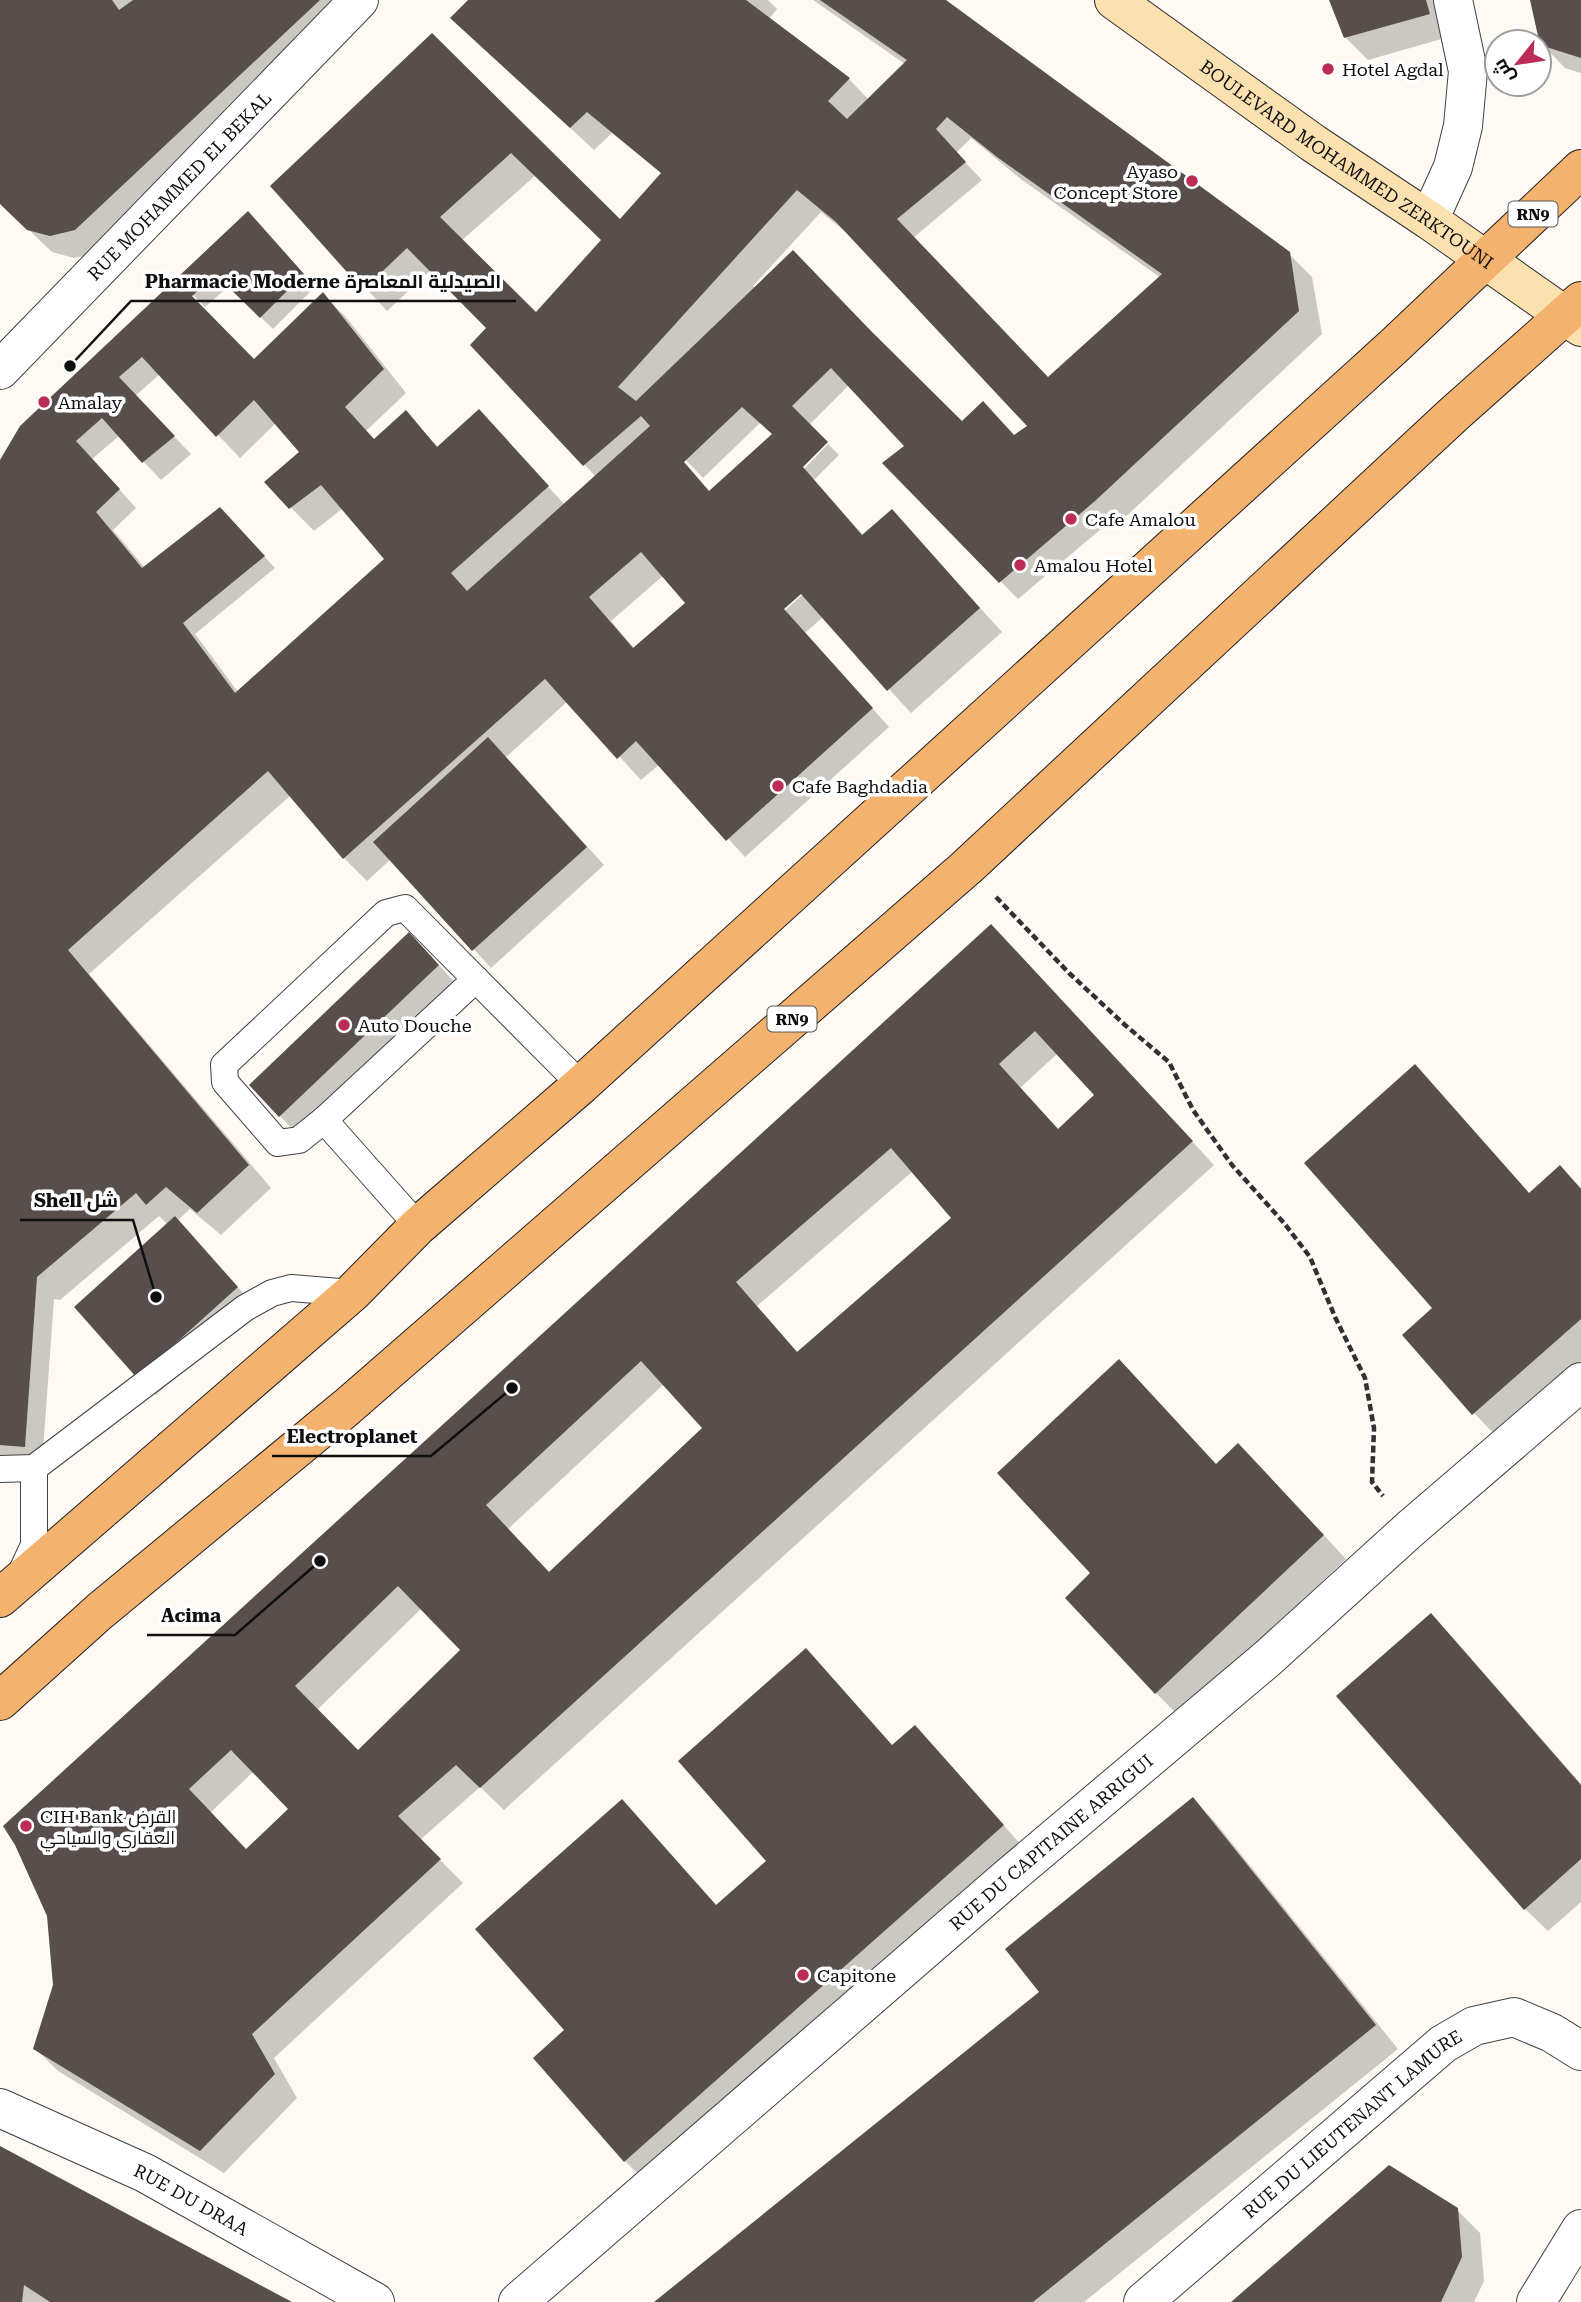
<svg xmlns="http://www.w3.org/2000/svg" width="1581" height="2302" viewBox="0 0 1581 2302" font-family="'Roboto Serif',Cairo,serif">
	<rect width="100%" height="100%" fill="#fef9f2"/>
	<g fill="#0003" fill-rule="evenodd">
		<polygon points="1,0 132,0 132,4 135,0 367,0 98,253 74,258 52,252 0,202"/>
		<path d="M470,0H768L777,9L769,19L849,79L869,100L905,64L813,0H944L1289,254L1312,277L1322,334L1119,523L1114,518L1018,599L885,463L907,446L849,385L809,425L826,442L801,466L804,469L828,444L839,455L814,480L864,536L892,511L1002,632L911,713L823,617L805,633L889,727L745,857L660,764L641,780L568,701L506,757L604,865L491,968L391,859L367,881L344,858L291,795L89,974L271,1188L221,1235L190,1209L177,1221L255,1306L156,1395L77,1308L168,1225L159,1216L60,1300L54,1299L42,1464L0,1461L1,462L20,429L25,434L27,431L22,426L248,213L315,287L273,329L229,286L205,307L182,284L180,287L254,361L323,295L346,317L406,393L366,431L375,440L406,413L439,448L479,412L565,505L596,477L473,345L489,329L431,270L387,311L272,186L432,36L620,222L663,174L612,133L594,150L452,18ZM971,138L1022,180L1161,278L1047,379L913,238L982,180L956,153ZM536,175L603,241L536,314L461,241ZM821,212L854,239L1029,426L1015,437L983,404L962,423L793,252L756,288L753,286ZM160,374L240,458L276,423L301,452L266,482L314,531L343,508L386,560L238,692L195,634L275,568L220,509L145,568L113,530L136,508L92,459L119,436L161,480L191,454L135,396ZM761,422L774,434L710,492L679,458L682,456L703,478ZM659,432L669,442L666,445L656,435ZM664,575L688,603L635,649L611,621ZM806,587L808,590L784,611L782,609Z"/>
		<polygon points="1330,0 1442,0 1452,36 1368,60 1345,37"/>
		<polygon points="1531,0 1581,0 1581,73 1565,68 1542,44"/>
		<path d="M1014,949L1214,1165L504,1810L480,1787L420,1840L463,1883L274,2058L297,2098L224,2173L58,2071L35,2048L55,1986L49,1916ZM1058,1053L1097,1095L1059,1130L1020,1088ZM913,1171L954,1218L798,1353L757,1306ZM664,1384L705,1428L549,1574L508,1529ZM422,1608L462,1650L358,1752L317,1710ZM254,1771L291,1809L247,1851L210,1813Z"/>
		<polygon points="427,952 456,984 297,1134 280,1116"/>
		<polygon points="1415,1067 1530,1194 1560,1167 1581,1188 1581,1361 1496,1436 1474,1413 1435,1308"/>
		<polygon points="1216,1465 1261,1468 1346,1559 1179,1716 1156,1693 1093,1573"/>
		<polygon points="1430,1615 1453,1638 1581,1784 1581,1902 1548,1931 1525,1909"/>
		<polygon points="915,1728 1025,1849 648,2184 625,2161 567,2031 622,1801 717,1906"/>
		<polygon points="1193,1799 1215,1822 1398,2049 1084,2302 657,2302 1041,1992"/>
		<polygon points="0,2148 289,2302 0,2302"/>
		<polygon points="1456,2209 1480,2233 1484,2281 1474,2302 1234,2302"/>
	</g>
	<g fill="#584e4c" fill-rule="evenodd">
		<polygon points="0,0 112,0 119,10 133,0 320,0 75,230 50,236 27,230 0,204"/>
		<path d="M468,0H746L850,78L828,101L847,119L907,60L820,0H946L1290,252L1299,311L1095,501L999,583L882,463L904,446L831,368L792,406L828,442L803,467L862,535L892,509L980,608L887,691L801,594L784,609L873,708L726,841L636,741L617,759L545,679L343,859L268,771L68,950L249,1165L197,1213L166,1187L146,1205L136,1193L37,1277L25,1447L0,1445V460L20,426L248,211L304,274L260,318L216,275L192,296L254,359L323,292L384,369L345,407L374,439L406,410L437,447L479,409L549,486L451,573L467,591L650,426L641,416L583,466L470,345L486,328L407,248L363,290L270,186L432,33L620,219L661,173L587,112L570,128L450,18ZM947,117L997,157L1162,274L1048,377L897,219L966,162L936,129ZM511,153L601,240L536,312L440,217ZM797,190L836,222L1027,426L1014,435L983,401L962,421L871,331L793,250L636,401L618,387ZM142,357L216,437L254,400L299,452L264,482L289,509L321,485L384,559L235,693L183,623L265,556L220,507L142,568L96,512L120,489L76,441L102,418L142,463L175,436L119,377ZM742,407L772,434L709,491L684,462ZM641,552L685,603L633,648L589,597Z"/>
		<polygon points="1329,0 1426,0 1430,14 1344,38"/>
		<polygon points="1530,0 1581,0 1581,58 1540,45"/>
		<polygon points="488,737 587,847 472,951 373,842"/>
		<path d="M991,924L1193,1141L480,1788L456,1765L398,1816L441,1859L252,2034L275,2074L200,2151L33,2049L53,1985L47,1916L15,1845L3,1826ZM1035,1031L1094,1095L1058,1129L999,1064ZM891,1148L951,1218L797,1352L736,1282ZM641,1361L702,1428L549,1572L486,1505ZM398,1586L460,1650L358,1750L295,1686ZM231,1750L288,1809L246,1849L189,1789Z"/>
		<polygon points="409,932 439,965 279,1117 249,1085"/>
		<polygon points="1415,1064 1529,1193 1560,1165 1581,1189 1581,1319 1472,1415 1402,1335 1432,1308 1304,1163"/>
		<polygon points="175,1216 238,1287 137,1378 74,1307"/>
		<polygon points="1119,1359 1216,1464 1238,1443 1324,1535 1155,1694 1065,1598 1090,1573 997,1473"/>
		<polygon points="1431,1613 1581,1785 1581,1859 1524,1910 1336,1696"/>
		<polygon points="806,1648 892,1745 915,1725 1004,1825 624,2162 533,2058 564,2030 475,1929 622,1799 716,1905 766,1861 678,1761"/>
		<polygon points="1193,1797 1376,2025 1033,2302 654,2302 1039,1992 1005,1949"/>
		<polygon points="0,2146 292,2302 50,2302 24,2285 22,2302 0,2302"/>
		<polygon points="1389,2165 1458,2208 1462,2257 1441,2302 1231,2302"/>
	</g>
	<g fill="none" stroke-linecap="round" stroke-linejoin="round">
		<g stroke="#424242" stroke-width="28">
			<g id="service">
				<polyline points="476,979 324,1120 299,1140 278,1143 225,1082 224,1065 386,913 405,908 581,1085"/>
				<polyline points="324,1120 418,1226"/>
				<polyline points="0,1469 34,1468 245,1308 272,1293 291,1288 352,1293"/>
				<polyline points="20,1575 34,1545 34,1468"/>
			</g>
		</g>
		<g stroke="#424242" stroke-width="40">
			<g id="minor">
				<polyline points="1429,220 1453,167 1463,126 1468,71 1453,0"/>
				<path id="s1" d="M0,370L359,0"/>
				<path id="s2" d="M0,2108L145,2173L375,2302"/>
				<path id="s3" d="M518,2302L1005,1880L1268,1658L1410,1529L1581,1382"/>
				<path id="s4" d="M1143,2302L1443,2044L1474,2026L1514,2017L1552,2033L1581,2051"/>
				<polyline points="1536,2302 1581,2229"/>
			</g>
		</g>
		<g stroke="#313131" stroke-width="40">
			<g id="secondary">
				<path id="s5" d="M1114,0L1313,143L1429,220L1581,327"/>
			</g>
		</g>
		<g stroke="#202020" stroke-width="40">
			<g id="primary">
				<polyline points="0,1598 352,1293 418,1226 581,1085 1394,346 1581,169"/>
				<polyline points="0,1701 100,1611 347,1407 967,867 1454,414 1581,301"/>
			</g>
		</g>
		<polyline stroke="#313131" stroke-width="4.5" stroke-dasharray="7 3.5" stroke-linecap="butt" points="996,897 1069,973 1125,1025 1169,1062 1193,1110 1232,1165 1284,1223 1310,1257 1335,1317 1365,1378 1374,1428 1372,1482 1383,1496"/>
		<use href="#service" stroke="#fff" stroke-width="26"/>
		<use href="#minor" stroke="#fff" stroke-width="38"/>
		<use href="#secondary" stroke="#fce1b0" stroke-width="38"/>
		<use href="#primary" stroke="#f3b26e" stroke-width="38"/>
	</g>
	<g fill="#bb2c56" stroke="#fff" stroke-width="2.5">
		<circle cx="1328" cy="69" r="7"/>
		<circle cx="1192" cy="181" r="7"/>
		<circle cx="44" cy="402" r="7"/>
		<circle cx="1071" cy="519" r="7"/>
		<circle cx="1020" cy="565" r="7"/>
		<circle cx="778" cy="786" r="7"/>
		<circle cx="344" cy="1025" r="7"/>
		<circle cx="26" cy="1826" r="7"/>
		<circle cx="803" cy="1975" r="7"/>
	</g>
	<g text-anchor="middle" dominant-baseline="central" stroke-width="7" stroke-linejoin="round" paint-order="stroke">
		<g fill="#fff" stroke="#575757" stroke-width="2">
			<rect x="1508.5" y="201.5" width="49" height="25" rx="5"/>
			<rect x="767.5" y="1006.5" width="49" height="25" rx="5"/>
		</g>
		<g font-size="16" font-weight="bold" fill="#0f0f0f">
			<text x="1533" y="214">RN9</text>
			<text x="792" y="1019">RN9</text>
		</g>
		<g font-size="18" fill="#0f0f0f" stroke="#fff" text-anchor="start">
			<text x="1342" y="69">Hotel Agdal</text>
			<text x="1178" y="171" text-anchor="end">Ayaso<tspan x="1178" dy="21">Concept Store</tspan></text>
			<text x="58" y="402">Amalay</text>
			<text x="1085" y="519">Cafe Amalou</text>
			<text x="1034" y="565">Amalou Hotel</text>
			<text x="792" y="786">Cafe Baghdadia</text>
			<text x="358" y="1025">Auto Douche</text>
			<text x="40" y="1816">CIH Bank القرض<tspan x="40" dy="21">العقاري والسياحي</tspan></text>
			<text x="817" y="1975">Capitone</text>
		</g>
		<g font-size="18" fill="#0f0f0f" stroke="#fff">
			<text stroke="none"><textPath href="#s5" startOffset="285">BOULEVARD MOHAMMED ZERKTOUNI</textPath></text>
			<text stroke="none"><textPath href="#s1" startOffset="257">RUE MOHAMMED EL BEKAL</textPath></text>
			<text stroke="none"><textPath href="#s3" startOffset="704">RUE DU CAPITAINE ARRIGUI</textPath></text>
			<text stroke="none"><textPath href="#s4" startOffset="275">RUE DU LIEUTENANT LAMURE</textPath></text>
			<text stroke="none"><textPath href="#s2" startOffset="212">RUE DU DRAA</textPath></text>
		</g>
	</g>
	<path fill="none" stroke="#0f0f0f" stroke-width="2.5" d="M70 366L131 301H516M156 1297L133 1220H20M512 1388L431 1456H272M320 1561L235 1635H147"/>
	<g fill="#0f0f0f" stroke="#fff" stroke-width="2.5">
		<circle cx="70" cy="366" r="7"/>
		<circle cx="156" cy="1297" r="7"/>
		<circle cx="512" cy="1388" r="7"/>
		<circle cx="320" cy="1561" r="7"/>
	</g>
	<g font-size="19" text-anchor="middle" font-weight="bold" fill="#0f0f0f" stroke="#fff" stroke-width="7" stroke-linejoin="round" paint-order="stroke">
		<text x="323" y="288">Pharmacie Moderne الصيدلية المعاصرة</text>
		<text x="76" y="1207">Shell شل</text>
		<text x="352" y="1443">Electroplanet</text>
		<text x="191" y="1622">Acima</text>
	</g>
	<g transform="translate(1518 63) rotate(240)"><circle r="33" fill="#ffffff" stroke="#9f9f9f" stroke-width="2"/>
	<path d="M0-5L12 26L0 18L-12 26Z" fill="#bb2c56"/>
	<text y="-10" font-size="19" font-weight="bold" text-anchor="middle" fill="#0f0f0f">ش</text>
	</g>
</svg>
